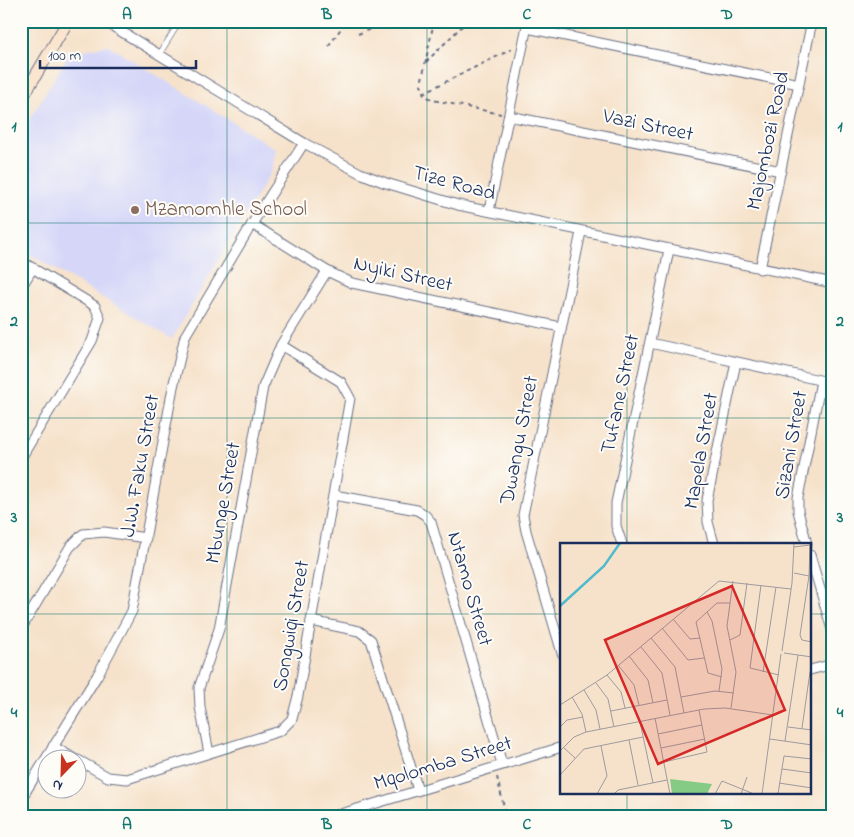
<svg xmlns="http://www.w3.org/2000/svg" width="854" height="837" viewBox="0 0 854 837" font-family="'Indie Flower',sans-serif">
	<rect width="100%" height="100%" fill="#fdfcf7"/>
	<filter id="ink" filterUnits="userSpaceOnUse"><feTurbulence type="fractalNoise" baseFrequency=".02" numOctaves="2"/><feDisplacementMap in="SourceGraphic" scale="10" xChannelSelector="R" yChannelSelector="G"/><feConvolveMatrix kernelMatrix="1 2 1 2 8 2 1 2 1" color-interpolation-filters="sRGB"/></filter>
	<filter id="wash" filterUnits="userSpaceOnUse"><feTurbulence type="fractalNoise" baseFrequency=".0096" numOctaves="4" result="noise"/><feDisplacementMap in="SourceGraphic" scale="20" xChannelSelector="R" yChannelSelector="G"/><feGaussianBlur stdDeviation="1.12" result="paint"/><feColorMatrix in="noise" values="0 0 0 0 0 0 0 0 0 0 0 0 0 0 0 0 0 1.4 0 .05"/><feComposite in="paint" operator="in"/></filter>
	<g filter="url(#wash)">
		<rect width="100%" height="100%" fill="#f6e2ca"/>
		<polygon fill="#d6d7f8" points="108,45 276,149 272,170 172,339 21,249 21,133 70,53"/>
	</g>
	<g filter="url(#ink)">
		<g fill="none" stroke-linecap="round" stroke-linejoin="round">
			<g stroke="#686e84" stroke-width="6">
				<polyline id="lane" points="159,55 180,21"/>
			</g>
			<g stroke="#686e84" stroke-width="11">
				<g id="street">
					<polyline points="104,21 304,143 360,173 386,183 458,205 833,283"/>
					<polyline points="527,28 799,84"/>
					<polyline points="509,116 781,171"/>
					<polyline points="489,211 528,21"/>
					<polyline points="252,224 327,271 352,283 561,327"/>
					<polyline points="21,261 95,306 100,318 92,341 21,458"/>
					<polyline points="760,269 812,21"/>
					<polyline points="21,287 33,268"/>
					<polyline points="650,343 833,383"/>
					<polyline points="334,495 417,510 425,515 431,522 502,764"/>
					<polyline points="622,544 616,526 616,503 669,250"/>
					<polyline points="714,544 708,522 707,500 736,362"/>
					<polyline points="807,544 798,511 798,498 821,381"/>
					<polyline points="810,555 833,633"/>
					<polyline points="311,621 359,631 371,640 418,790"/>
					<polyline points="21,629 70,547 83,534 104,532 146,538"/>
					<polyline points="562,653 526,531 523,515 581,232"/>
					<polyline points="810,670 833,664"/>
					<polyline points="53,746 76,760"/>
					<polyline points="209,753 200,707 199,688 219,629 263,387 281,345 327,271"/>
					<polyline points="78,760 108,777 127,779 280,731 292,719 298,696 350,398 341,382 281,345"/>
					<polyline points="21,799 97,676 132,611 173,387 185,336 252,224 304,143"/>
					<polyline points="334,816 562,747"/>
				</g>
			</g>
			<g stroke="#686e84" stroke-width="13">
				<polyline id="secondary" points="21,100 68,21"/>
			</g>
			<g stroke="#686e84" stroke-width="2" stroke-dasharray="4 4" stroke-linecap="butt">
				<polyline points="434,21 421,84 424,95 433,100 501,114"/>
				<polyline points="513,21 518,22"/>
				<polyline points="358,34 391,21"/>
				<polyline points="329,46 346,21"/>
				<polyline points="426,62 467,21"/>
				<polyline points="423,93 512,49"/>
				<polyline points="497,777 506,816"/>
			</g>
			<use href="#lane" stroke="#fff" stroke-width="4.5"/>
			<use href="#street" stroke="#fff" stroke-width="9"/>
			<use href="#secondary" stroke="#fbe5cf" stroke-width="11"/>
		</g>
	</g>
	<path fill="none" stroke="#0f766e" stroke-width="1" stroke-opacity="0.55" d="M227,21V816M427,21V816M627,21V544M21,223H833M21,418H833M21,614H562M810,614H833M627,793V816"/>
	<circle fill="#8d6e63" stroke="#fdfcf7" stroke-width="2" cx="135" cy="210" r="5"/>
	<g text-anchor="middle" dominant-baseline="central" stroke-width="4" stroke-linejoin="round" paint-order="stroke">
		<g font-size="21" fill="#1b2f5e" stroke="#fdfcf7">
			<text transform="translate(648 126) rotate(12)">Vazi Street</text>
			<text transform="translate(769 141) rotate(-78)">Majombozi Road</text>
			<text transform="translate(454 184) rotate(15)">Tize Road</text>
			<text transform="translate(403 275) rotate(13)">Nyiki Street</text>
			<text transform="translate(621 394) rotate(-78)">Tufane Street</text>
			<text transform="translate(520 440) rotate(-79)">Dwangu Street</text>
			<text transform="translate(792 445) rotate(-80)">Sizani Street</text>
			<text transform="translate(702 451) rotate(-80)">Mapela Street</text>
			<text transform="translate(141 466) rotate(-80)">J.W. Faku Street</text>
			<text transform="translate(224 503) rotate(-80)">Mbunge Street</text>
			<text transform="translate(469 589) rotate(74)">Ntamo Street</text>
			<text transform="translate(292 626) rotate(-80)">Songwiqi Street</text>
			<text transform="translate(443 764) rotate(-17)">Mqolomba Street</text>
		</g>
		<g font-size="21" fill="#785e54" stroke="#fdfcf7" text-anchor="start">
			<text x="145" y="210">Mzamomhle School</text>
		</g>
	</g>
	<g transform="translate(560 543)">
		<rect width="251" height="251" fill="#f6e2ca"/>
		<path d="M110,236L152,241L147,251H112Z" fill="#85cb85"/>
		<path fill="none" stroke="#50bacd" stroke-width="2.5" d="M0,63L44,23L60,0"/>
		<path fill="none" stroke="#9e9a9f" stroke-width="1" d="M250,2L249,33L240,92L242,97L252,99M234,4L250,2M234,30L249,33M201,42L190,125L219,132M147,69L152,78L162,126L159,148M113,76L130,96L140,95M102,85L128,117L144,115M91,95L115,124L124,170M170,97L180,92L187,40M81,104L102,130L110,172M222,108L232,40L234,0M224,110L252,114M69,113L88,137L93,160M58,122L74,142L79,162M203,129L216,44M47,132L61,149L65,165M162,134L148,130L136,79L157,60H170M36,140L48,156L54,184M24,147L36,167L40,186M12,154L22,171L26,189M121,154L155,148L174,150M0,162L47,132L159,38L231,46M171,165L176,129L167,83L173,38M51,168L107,157M95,175L110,251M80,179L93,240M0,184L7,177L23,174M228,184L252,187M242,185L250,129M98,191L142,182M210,196L252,202M69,197L78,242M225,198L238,112M3,204L15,215M101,205L145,196M0,208L14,194L26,189L144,166L165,165L213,172M104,219L147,209L139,167M222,226L252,230M0,232L24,206L83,194M219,240L252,245M37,251L47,233L41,203M54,251L58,247L107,237M155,251L162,238L194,251M181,251L187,234M202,251L221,111M218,251L224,213L252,216"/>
		<path fill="#d62828" fill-opacity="0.15" stroke="#d62828" stroke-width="2.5" d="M172,43L225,167L98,221L45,97Z"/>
		<rect width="251" height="251" fill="none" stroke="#1b2f5e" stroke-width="2.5"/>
	</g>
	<rect width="854" height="837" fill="none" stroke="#fdfcf7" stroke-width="55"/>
	<g transform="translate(62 774) rotate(203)"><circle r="24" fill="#fdfcf7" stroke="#a3aaba"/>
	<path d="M0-4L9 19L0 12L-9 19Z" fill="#c8321e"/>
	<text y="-8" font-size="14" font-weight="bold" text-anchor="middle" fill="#1b2f5e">N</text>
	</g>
	<path d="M40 60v8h156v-8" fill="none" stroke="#1b2f5e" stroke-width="2.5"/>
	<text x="48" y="60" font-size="15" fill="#1b2f5e" stroke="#fdfcf7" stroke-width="4" paint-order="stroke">100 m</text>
	<rect x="28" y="28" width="798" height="782" fill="none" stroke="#0f766e" stroke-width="2"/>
	<g font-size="16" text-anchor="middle" font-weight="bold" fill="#0f766e">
		<text x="127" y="19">A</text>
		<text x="327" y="19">B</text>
		<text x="527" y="19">C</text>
		<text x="727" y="19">D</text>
		<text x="14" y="131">1</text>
		<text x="840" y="131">1</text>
		<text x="14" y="326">2</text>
		<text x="840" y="326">2</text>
		<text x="14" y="522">3</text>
		<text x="840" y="522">3</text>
		<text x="14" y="717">4</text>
		<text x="840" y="717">4</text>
		<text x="127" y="829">A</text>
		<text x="327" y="829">B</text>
		<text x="527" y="829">C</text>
		<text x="727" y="829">D</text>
	</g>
</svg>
